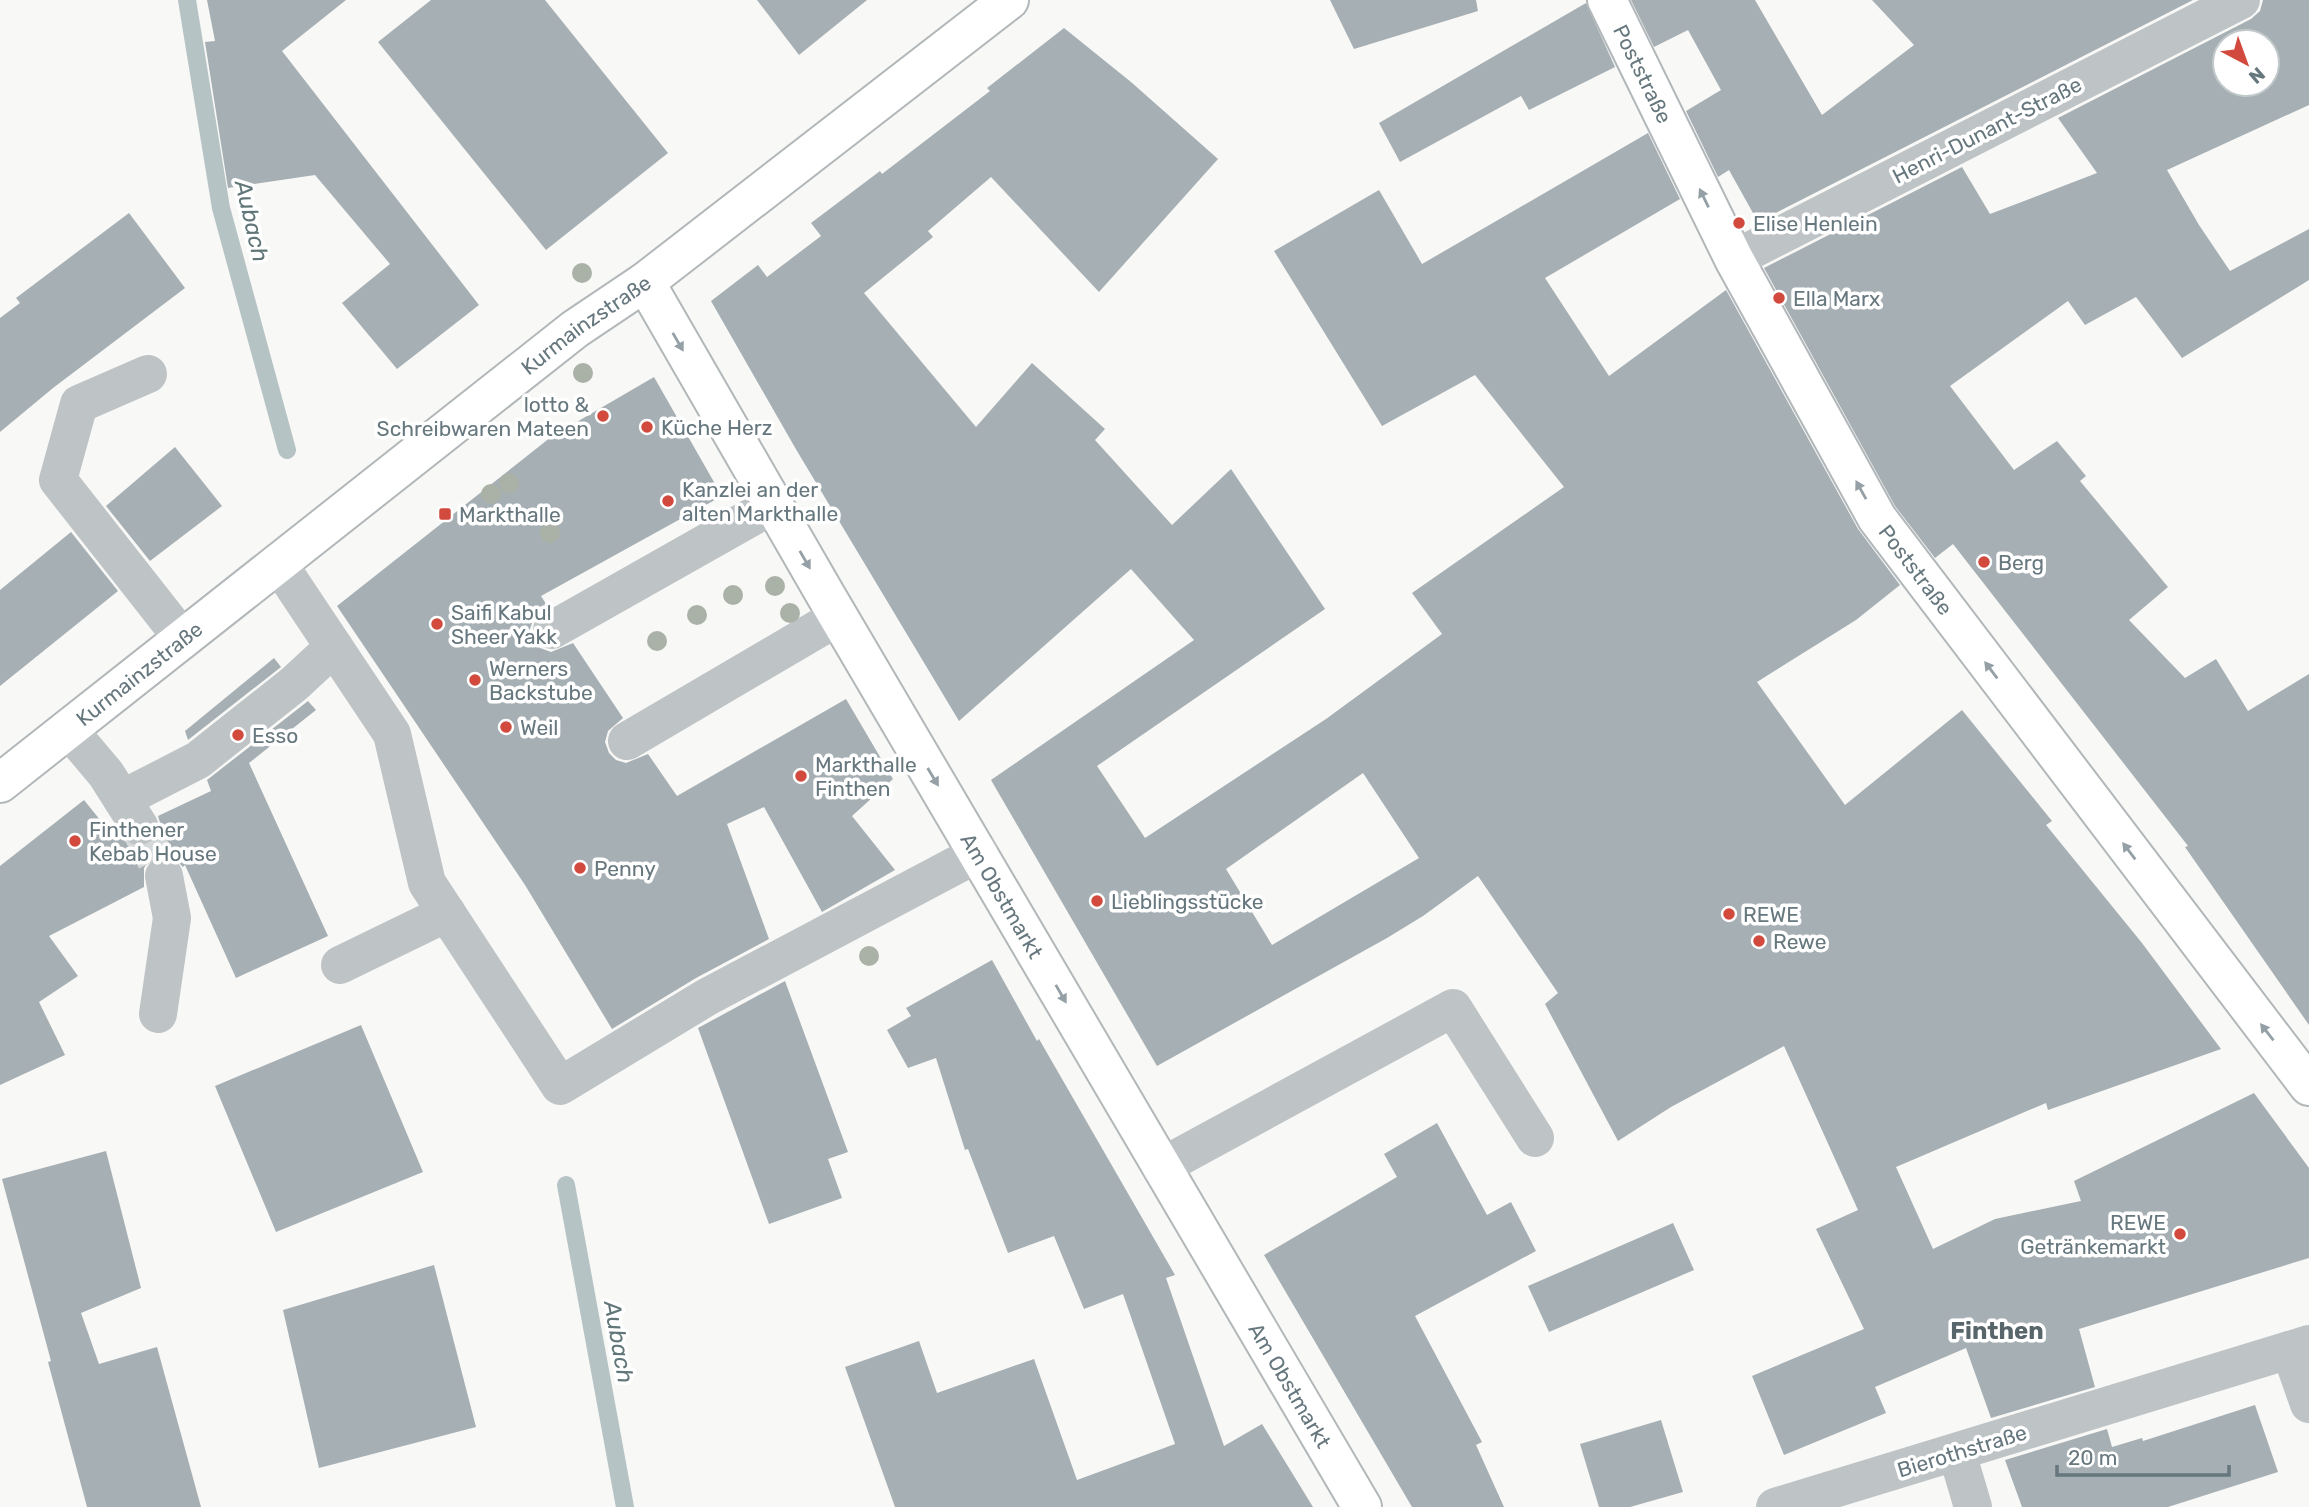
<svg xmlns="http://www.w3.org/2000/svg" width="2309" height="1507" viewBox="0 0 2309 1507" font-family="Rubik,sans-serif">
	<rect width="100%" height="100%" fill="#f8f8f6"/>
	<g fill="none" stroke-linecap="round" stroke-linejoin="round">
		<g stroke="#b6c3c5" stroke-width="18">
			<polyline points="187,0 221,208 287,450"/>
			<polyline points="566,1185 625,1507"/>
		</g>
	</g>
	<g fill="#a6afb3" fill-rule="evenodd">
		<polygon points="207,0 346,0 282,51 479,305 397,369 342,303 390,264 315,175 228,188 205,42 215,41"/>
		<polygon points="431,0 545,0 668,153 546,250 378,42"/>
		<polygon points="757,0 867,0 799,55"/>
		<polygon points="1330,0 1476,0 1478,11 1354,49"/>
		<polygon points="1631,0 1755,0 1822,115 1914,45 1872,0 2193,0 1758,222 1729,170 1718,177 1686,111 1721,90 1688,30 1654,47"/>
		<path d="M2263,0H2309V105L2167,170L2199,225L2230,271L2309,229V280L2182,358L2136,297L2085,325L2068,301L1950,386L2014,470L2057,441L2086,476L2080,481L2168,587L2129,620L2185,678L2216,659L2248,711L2309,674V1025L2185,847L2188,846L1953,544L1935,558L1895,506L1764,268L1962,167L1990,214L2097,173L2058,118L2251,19L2260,11ZM2225,42H2267V84H2225Z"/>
		<polygon points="1586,3 1615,67 1529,110 1521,96 1400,162 1379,123"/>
		<path d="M1064,28L1131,82L1218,159L1099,292L991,177L928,231L933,237L864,293L976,427L1032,363L1105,429L1095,440L1172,525L1231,469L1325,609L1097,766L1145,838L1326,719L1442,634L1412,593L1564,487L1475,375L1382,426L1274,251L1379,190L1422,264L1648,133L1680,199L1545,278L1609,376L1726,290L1858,529L1900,585L1856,620L1757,682L1845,805L1962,710L2052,821L2046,825L2142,943L2221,1049L2048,1110L2046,1103L1896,1167L1933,1249L1995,1219L2081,1201L2074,1181L2254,1093L2309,1168V1258L2079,1329L2095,1387L1991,1418L1966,1348L1875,1387L1886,1413L1784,1455L1752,1376L1864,1329L1816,1229L1858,1210L1784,1046L1671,1107L1618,1141L1545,1004L1558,993L1478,876L1423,916L1387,938L1157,1066L991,780L1194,640L1131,569L959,721L797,451L711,301L758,265L767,277L821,236L811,223L880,171L882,174L990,91L987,88ZM1363,773L1419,858L1272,945L1226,869Z"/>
		<polygon points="129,213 185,288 53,388 0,432 0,318 20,303 16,298"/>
		<polygon points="654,377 722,496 541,596 548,607 533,620 530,629 533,640 540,648 551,652 573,643 623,718 608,731 605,742 609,753 616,760 626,763 648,754 677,796 846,699 893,779 852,816 895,870 822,912 764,807 727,824 769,939 696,978 612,1029 525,885 337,606 551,437"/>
		<polygon points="175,447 222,506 150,561 106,506"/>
		<polygon points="71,532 118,591 0,686 0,590"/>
		<polygon points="274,658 281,667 188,740 185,731"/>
		<polygon points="308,701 316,710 249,763 328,936 236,978 185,865 183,867 172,856 159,855 150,859 144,868 144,887 49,936 78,976 39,1002 65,1055 0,1085 0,866 84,800 113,836 118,834 130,846 141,848 150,845 159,835 161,826 158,816 211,791 207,780"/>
		<polygon points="992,960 1037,1041 1039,1039 1175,1275 1166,1278 1224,1446 1262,1424 1313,1507 895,1507 845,1367 919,1341 937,1393 1034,1359 1077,1480 1175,1444 1123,1294 1084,1309 1054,1236 1008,1253 968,1149 965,1150 936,1058 908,1068 887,1030 911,1016 906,1008"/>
		<polygon points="785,981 848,1152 828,1159 842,1198 769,1224 698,1028"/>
		<polygon points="361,1025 423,1172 276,1232 215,1086"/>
		<polygon points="1437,1123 1487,1215 1511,1202 1536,1251 1415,1316 1482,1442 1476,1445 1504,1507 1412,1507 1264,1255 1397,1177 1384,1154"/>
		<polygon points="106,1151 141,1288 81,1313 99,1364 157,1347 201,1507 87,1507 48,1362 51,1361 2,1179"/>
		<polygon points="1673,1223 1694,1270 1549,1332 1528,1286"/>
		<polygon points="434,1265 476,1427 319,1468 283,1310"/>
		<polygon points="2255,1405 2278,1472 2168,1507 2022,1507 2005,1460 2107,1429 2112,1447 2142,1438 2143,1441"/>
		<polygon points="1661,1420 1683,1492 1630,1507 1599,1507 1580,1444"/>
	</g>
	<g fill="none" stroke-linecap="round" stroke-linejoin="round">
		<polyline stroke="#d4d8d8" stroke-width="38" stroke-dasharray="38 19" stroke-linecap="butt" points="139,826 164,876"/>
		<g stroke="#b2b7ba" stroke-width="42">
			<g id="major">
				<path id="s1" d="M1607,0L1734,259L1877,518L2309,1086"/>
				<path id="s2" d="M645,282L825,594L1362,1507"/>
				<path id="s3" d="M0,783L575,329L645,282L1009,0"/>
			</g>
		</g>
		<g stroke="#bec3c5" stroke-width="38">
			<polyline points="1734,259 2241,0"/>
			<polyline points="148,374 79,404 58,480 183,639"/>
			<polyline points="278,563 392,734 427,883 560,1086 707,997 979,853"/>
			<polyline points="552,630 773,505"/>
			<polyline points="68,729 106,774 139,826"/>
			<polyline points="627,741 838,617"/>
			<polyline points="122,799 198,760 294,684 334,647"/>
			<polyline points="340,965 447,913"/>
			<polyline points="158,1014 172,918 164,876"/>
			<polyline points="1161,1167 1453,1008 1535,1138"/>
			<polyline points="2290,1350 2309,1404"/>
			<polyline points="1957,1453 1973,1507"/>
			<polyline points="1775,1507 2309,1344"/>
		</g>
		<use href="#major" stroke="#fff" stroke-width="38"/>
	</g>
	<g fill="#aab1a6">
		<circle cx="582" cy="273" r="10"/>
		<circle cx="583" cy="373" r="10"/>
		<circle cx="509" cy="483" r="10"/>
		<circle cx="491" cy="494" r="10"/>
		<circle cx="550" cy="533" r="10"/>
		<circle cx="775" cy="586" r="10"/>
		<circle cx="733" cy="595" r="10"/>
		<circle cx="790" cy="613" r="10"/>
		<circle cx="697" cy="615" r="10"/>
		<circle cx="657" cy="641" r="10"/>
		<circle cx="869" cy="956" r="10"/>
	</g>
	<defs><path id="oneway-solid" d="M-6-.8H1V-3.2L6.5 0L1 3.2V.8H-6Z" transform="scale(1.75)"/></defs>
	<g fill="#94a0a5">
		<use href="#oneway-solid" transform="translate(1704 198) rotate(-116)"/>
		<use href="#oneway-solid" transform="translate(678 342) rotate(60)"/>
		<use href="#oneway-solid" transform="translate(1861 490) rotate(-119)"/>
		<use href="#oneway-solid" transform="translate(805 560) rotate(60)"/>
		<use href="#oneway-solid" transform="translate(1991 670) rotate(-127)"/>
		<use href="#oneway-solid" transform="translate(933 777) rotate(59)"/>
		<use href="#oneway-solid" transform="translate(2129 851) rotate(-127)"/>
		<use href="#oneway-solid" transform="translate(1061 994) rotate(60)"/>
		<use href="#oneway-solid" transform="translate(2267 1032) rotate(-128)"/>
	</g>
	<g fill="#d24a3d" stroke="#fff" stroke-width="2.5">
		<circle cx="1739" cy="223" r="7"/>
		<circle cx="1779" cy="298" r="7"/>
		<circle cx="603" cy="416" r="7"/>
		<circle cx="647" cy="427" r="7"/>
		<circle cx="668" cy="501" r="7"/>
		<rect x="438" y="507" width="14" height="14" rx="3.5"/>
		<circle cx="1984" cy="562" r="7"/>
		<circle cx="437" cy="624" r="7"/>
		<circle cx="475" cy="680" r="7"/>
		<circle cx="506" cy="727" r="7"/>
		<circle cx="238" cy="735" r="7"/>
		<circle cx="801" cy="776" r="7"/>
		<circle cx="75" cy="841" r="7"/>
		<circle cx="580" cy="868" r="7"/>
		<circle cx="1097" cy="901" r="7"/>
		<circle cx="1729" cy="914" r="7"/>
		<circle cx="1759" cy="941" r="7"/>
		<circle cx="2180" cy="1234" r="7"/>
	</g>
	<g text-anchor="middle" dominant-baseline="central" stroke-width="7" stroke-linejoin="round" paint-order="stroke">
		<g font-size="21" fill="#66777e" stroke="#fff">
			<text stroke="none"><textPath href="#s1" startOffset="82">Poststraße</textPath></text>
			<text transform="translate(1987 130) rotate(-27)">Henri-Dunant-Straße</text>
			<text stroke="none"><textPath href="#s3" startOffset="744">Kurmainzstraße</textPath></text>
			<text stroke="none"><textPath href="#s1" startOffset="649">Poststraße</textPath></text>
			<text stroke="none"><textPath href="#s3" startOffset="177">Kurmainzstraße</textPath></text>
			<text stroke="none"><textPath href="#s2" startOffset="710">Am Obstmarkt</textPath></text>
			<text stroke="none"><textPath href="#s2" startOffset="1278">Am Obstmarkt</textPath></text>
			<text transform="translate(1962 1451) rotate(-17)">Bierothstraße</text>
		</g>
		<g font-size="21" fill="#66777e" stroke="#fff" text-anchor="start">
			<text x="1753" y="223">Elise Henlein</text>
			<text x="1793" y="298">Ella Marx</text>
			<text x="589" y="404" text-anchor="end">lotto &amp;<tspan x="589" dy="24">Schreibwaren Mateen</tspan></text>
			<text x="661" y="427">Küche Herz</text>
			<text x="682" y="489">Kanzlei an der<tspan x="682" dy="24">alten Markthalle</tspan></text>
			<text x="459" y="514">Markthalle</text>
			<text x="1998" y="562">Berg</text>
			<text x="451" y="612">Saifi Kabul<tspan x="451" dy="24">Sheer Yakk</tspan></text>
			<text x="489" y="668">Werners<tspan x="489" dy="24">Backstube</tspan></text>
			<text x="520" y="727">Weil</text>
			<text x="252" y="735">Esso</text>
			<text x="815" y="764">Markthalle<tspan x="815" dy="24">Finthen</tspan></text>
			<text x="89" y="829">Finthener<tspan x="89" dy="24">Kebab House</tspan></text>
			<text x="594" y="868">Penny</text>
			<text x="1111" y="901">Lieblingsstücke</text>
			<text x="1743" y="914">REWE</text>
			<text x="1773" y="941">Rewe</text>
			<text x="2166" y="1222" text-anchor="end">REWE<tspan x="2166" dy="24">Getränkemarkt</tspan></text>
		</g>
		<g font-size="23" font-style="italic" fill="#617678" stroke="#fff">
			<text transform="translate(252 221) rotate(77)">Aubach</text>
			<text transform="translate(619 1342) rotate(80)">Aubach</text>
		</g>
		<g font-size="24" font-weight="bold" fill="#58656a" stroke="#fff">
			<text x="1997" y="1331">Finthen</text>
		</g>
	</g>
	<g transform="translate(2246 63) rotate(139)"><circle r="33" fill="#ffffff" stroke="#c2c9cb" stroke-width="2"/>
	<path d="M0-5L12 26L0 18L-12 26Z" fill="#d24a3d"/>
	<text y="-10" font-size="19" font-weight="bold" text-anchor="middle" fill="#66777e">N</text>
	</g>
	<path d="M2057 1465v10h172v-10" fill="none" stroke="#66777e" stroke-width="3.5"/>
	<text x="2068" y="1465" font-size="21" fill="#66777e" stroke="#ffffff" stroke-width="5" paint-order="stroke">20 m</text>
</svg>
